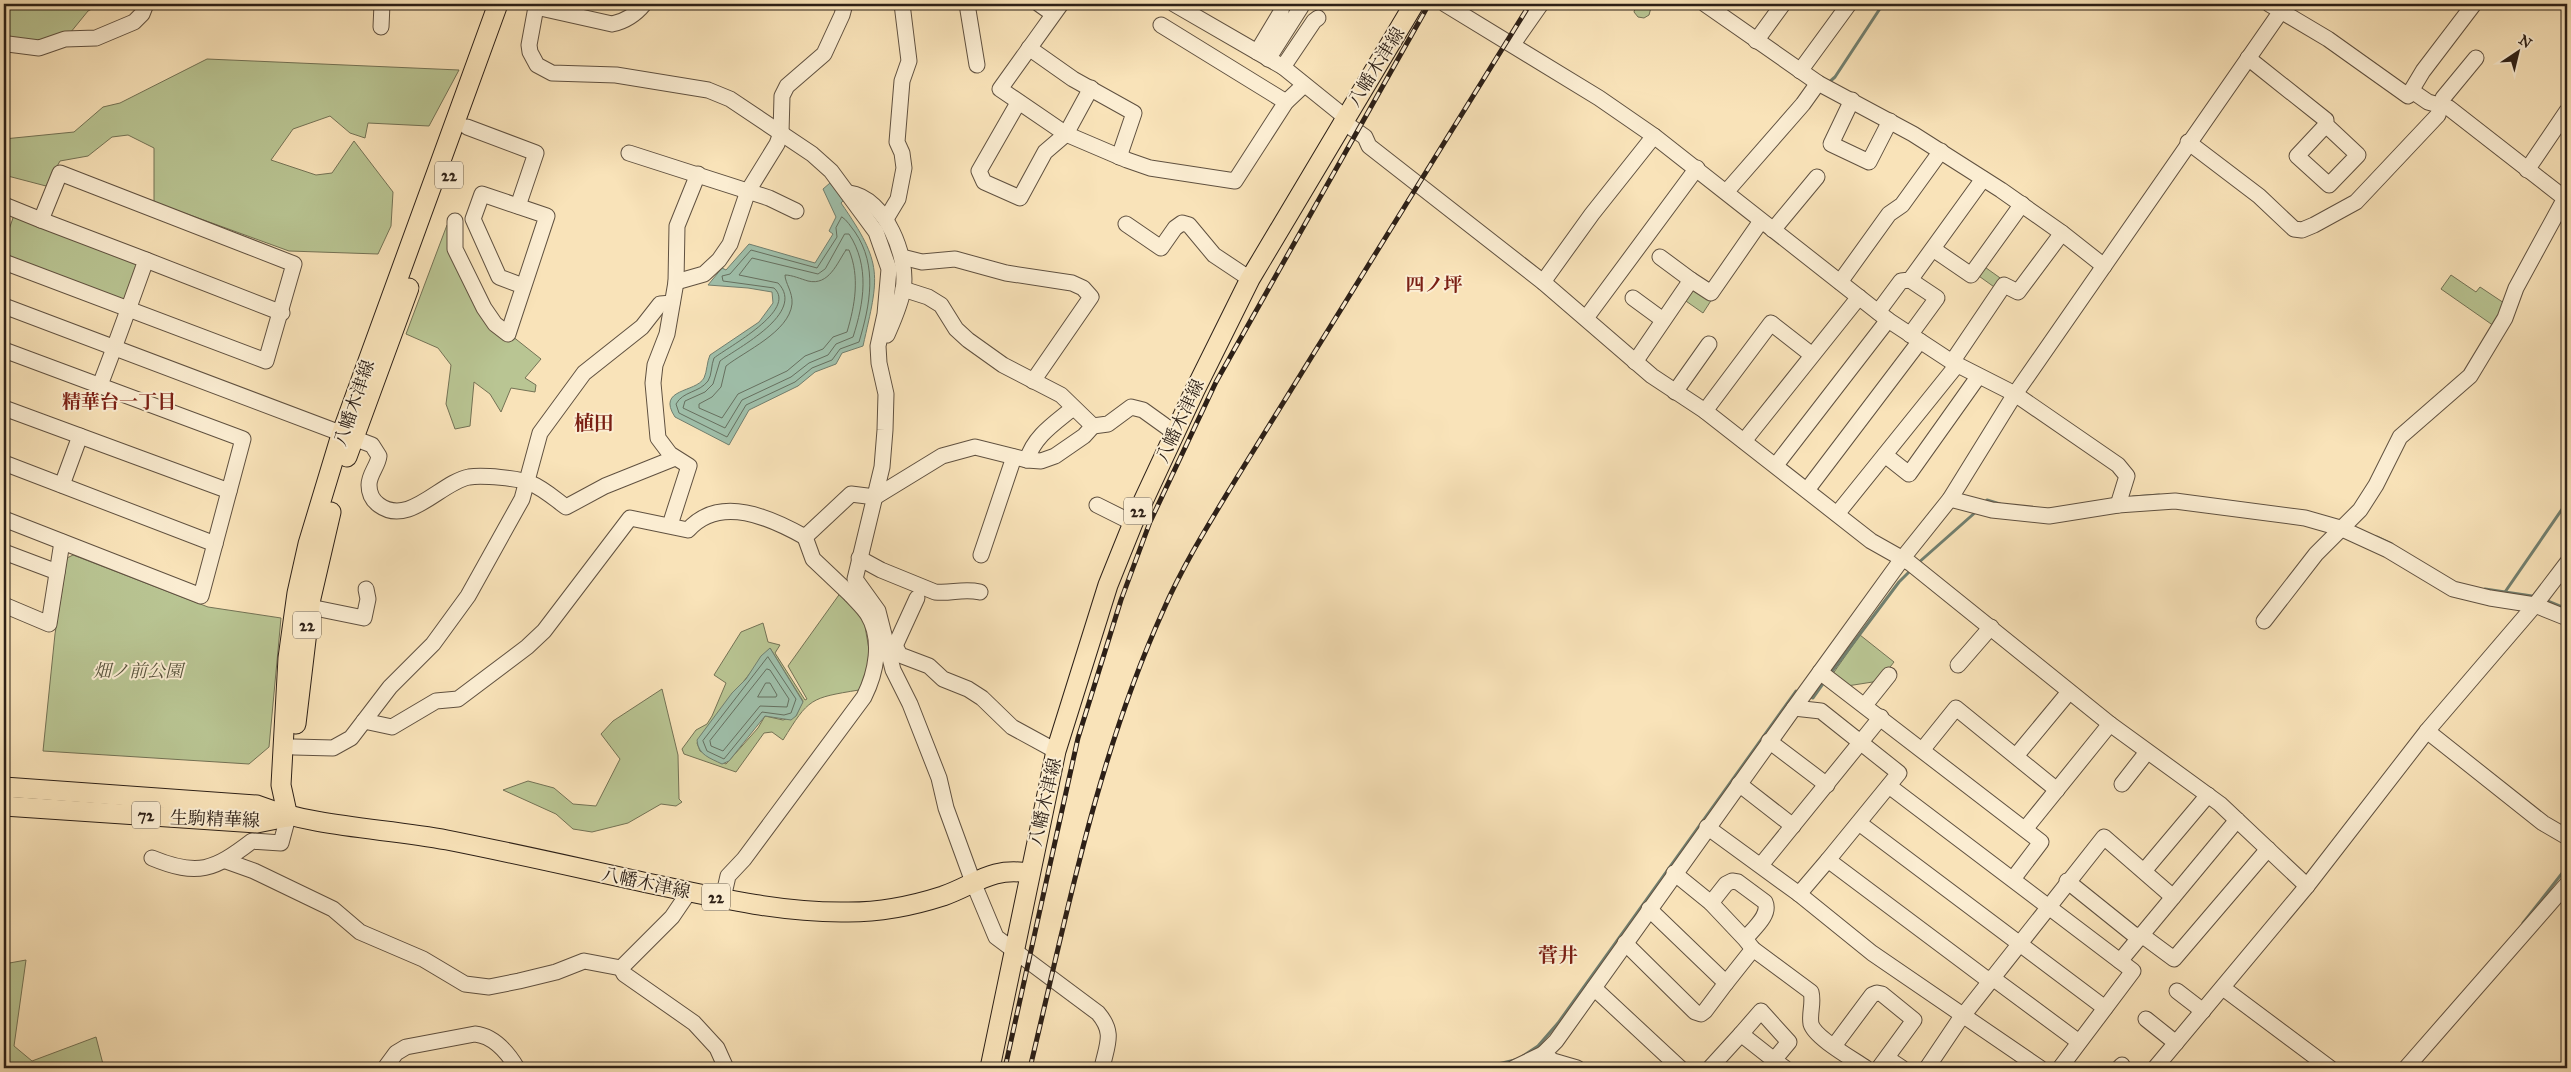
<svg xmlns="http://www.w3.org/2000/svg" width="2571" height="1072" viewBox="0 0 2571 1072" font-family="'IM FELL Great Primer','Noto Serif JP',serif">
	<rect width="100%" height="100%" fill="#f9e3b9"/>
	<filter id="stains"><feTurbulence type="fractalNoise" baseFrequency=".004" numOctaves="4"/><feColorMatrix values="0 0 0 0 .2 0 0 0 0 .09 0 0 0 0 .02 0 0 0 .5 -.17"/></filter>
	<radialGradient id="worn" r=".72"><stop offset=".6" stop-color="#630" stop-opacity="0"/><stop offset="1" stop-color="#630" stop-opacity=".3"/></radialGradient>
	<g fill="#b9c593" stroke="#737255" fill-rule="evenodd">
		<polygon points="4,4 101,4 88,11 57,49 4,41"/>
		<polygon points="1636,4 1652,4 1649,15 1644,18 1638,17 1634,12"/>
		<polygon points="207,59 459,70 429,126 368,123 365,138 350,133 330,116 293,129 271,160 316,175 332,173 354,141 393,192 391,226 378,254 289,251 154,202 154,148 128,135 112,137 88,156 60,161 46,186 4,175 4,139 74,132 103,107 120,103"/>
		<polygon points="14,215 136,261 139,267 127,299 121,302 4,258 4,244"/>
		<polygon points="447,225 454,225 453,250 512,336 541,359 525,378 536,385 535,392 511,388 501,412 490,394 474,382 470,426 455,429 446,404 451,365 438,348 406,334"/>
		<polygon points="1982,265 2003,280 1997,289 1976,274"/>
		<polygon points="2451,275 2476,292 2480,287 2507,305 2494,326 2441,289"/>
		<polygon points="1696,288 1712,299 1703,313 1683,299 1689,289"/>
		<polygon points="73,555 208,607 281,618 269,747 249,764 43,751 55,634 67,558"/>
		<path d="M841,592L863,615L871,661L859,690C810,698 809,698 783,740L772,732L764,733L736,772L684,754L682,749L696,730L707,724L712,716L726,683L714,675L741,632L763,623L768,642L780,645L775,653L805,700L807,699L788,666ZM770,648L803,701L796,716L783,720L765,716L758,728L726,764L700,751L697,743L702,734Z"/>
		<polygon points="1860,635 1894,662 1879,681 1847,686 1832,675"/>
		<polygon points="662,689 678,755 679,799 682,802 676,806 661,804 628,823 592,832 573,829 556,814 503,790 528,781 554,788 573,804 596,806 620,759 601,734 613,721"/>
		<polygon points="26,960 14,1046 32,1061 96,1037 104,1068 4,1068 4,964"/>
	</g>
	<g fill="#9fbfaa" stroke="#717f6f">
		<path d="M830,183L844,200L841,203C884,265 879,275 863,346L842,353L836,364L815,372L798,386L749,410L729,445L675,417C656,388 696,393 704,378C707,372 707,361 710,355L759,322L773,303L772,292L748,288L708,285L722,268L726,270L749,244L815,263L833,234L829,231L836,217L823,189Z"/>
		<path d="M770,648L803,702L796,716L791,720L765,716L729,761L722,764C710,758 698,755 697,740L732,693L746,679L761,656Z"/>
	</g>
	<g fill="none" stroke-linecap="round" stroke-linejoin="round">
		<g stroke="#667060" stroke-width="1">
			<path d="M842,217C847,220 851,227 855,232C878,266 870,305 859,342L840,349L832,360L812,368L795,382L746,405L727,437L679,413L676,404C683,391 699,393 708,381C712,375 711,365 714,358C728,347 798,310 774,288L723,281L722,276L730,274L751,250L817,268L837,237L836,228Z"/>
			<path d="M845,234H849C870,266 864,303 853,337L836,344L828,355L809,363L791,377L742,400L725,428L683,408L685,401L705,392L713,384L720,361C737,348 807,313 778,283L739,275L752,258L818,274L825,269Z"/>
			<path d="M846,250H849C860,277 855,305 847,332L833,337L823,349L805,356L787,371L738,394L722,418L699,408V404L712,397L721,387L726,366C745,351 789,332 792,304C793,292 785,283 785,275C792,275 801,279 808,281C829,286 837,263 846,250Z"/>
			<polygon points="768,657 796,699 791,713 784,715 762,712 724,759 707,751 703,741"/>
			<polygon points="767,669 770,670 789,699 787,707 760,706 723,751 711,746 710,741"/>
			<polygon points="766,683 770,683 777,695 776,697 758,697"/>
		</g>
		<g stroke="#717f6f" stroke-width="3">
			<polyline points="1827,84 1835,77 1883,4"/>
			<polyline points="2133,497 2159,495"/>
			<polyline points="1984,504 1987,500 2000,504"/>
			<polyline points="2377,537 2392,544"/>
			<polyline points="1917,564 1978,510"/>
			<polyline points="2485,589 2532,596"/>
			<polyline points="2505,592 2567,502"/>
			<polyline points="2545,600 2567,609"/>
			<polyline points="1830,674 1899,582 1911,570"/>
			<polyline points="1808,696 1813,698 1825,681"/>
			<polyline points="2523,923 2567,867"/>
			<polyline points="1523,1056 1538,1046 1558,1023 1796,691 1800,693"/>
			<polyline points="1481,1068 1515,1060"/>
		</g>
		<g stroke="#605140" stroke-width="17">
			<g id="minor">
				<path d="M534,4L536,7L529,45L530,52L537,65L552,73L616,75L708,90L730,99L812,154L831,171L876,232L889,269L885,314L878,346L879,363L886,394L885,430L882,467L855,579L878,611L893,670L910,704L939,778L946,808L973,882L996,937L1098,1013C1115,1033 1107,1044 1102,1068"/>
				<polyline points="967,4 977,65"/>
				<polyline points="1039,4 1053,14"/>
				<polyline points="1061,4 1000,89 1066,134 1127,160 1150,168 1235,181 1286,102 1304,85"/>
				<polyline points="1174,4 1283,67 1345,117"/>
				<polyline points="1445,4 1599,98 1654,136 1888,320 1952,362 2015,394 2118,465 2127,476 2118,505"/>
				<polyline points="1705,4 1818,83 1913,134 2001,190 2062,233 2104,266"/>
				<polyline points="2269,4 2328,39 2408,96 2423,71 2474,4"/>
				<path d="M536,7L612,24C626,21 635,15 644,4"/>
				<polyline points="1161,25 1286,102"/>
				<polyline points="381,27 382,4"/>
				<polyline points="1756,41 1783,4"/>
				<polyline points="1513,44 1541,4"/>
				<polyline points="4,46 8,44 39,48 65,39 96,38 134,22 142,14 146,4"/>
				<polyline points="1029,48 1073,79 1134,113 1119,157"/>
				<polyline points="1257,52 1281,12 1282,4"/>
				<polyline points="2248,58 2326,120 2326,125 2297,156 2329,185 2358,155 2326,125"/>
				<polyline points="1268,59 1301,7"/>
				<polyline points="1283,67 1314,21 1318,18"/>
				<polyline points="1800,71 1849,4"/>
				<polyline points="2412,91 2428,102 2449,108 2567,200"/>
				<polyline points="1852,100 1831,144 1869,162 1890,121"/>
				<polyline points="1018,103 979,171 984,182 1020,198 1045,152 1066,134 1091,88"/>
				<polyline points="1342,121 1365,137 1369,146 1543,282 1652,376 1705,411 1871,541 1910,563 2110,724 2220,804 2307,886 2427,731 2535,605 2567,563"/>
				<polyline points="467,127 536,153 518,206"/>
				<polyline points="2188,142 2259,196 2294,229 2302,230 2314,225 2356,202 2438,115 2443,98 2476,58"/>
				<polyline points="629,153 769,198 796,211"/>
				<polyline points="2527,170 2567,111"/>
				<polyline points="1727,191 1803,104 1818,83"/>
				<path d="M849,193C886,198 909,258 903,290C900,306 893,321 887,335"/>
				<polyline points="4,205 41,220"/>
				<polyline points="886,219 898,199 904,168 902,153 897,142 902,81 909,61 902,4"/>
				<polyline points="455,221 455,249 484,308 495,324 508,334 547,216 482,194 473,219 499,277 523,286"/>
				<polyline points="1126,224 1161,248 1175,228 1182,223 1189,225 1214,255 1250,279"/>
				<polyline points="1773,230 1817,177"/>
				<polyline points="1933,249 1971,275 2022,204"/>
				<polyline points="902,257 922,262 955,259 1006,273 1072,283 1083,288 1091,297 1033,381"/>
				<polyline points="1660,257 1691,280"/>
				<polyline points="146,260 282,313"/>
				<path d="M4,262L266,361L294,264L60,173L41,220L146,260C131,302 116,344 100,385"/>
				<polyline points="1910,280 1937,298 1910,335"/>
				<polyline points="676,282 704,274 719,260 730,244 748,191 777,144 781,133 782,96 787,86 824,54 842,15 845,4"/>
				<polyline points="1543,282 1592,214 1654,136"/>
				<polyline points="1840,282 1889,214 1902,205 1941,151"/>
				<polyline points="903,289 928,297 941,305 956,329 968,340 1003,365 1061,395 1093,426 1108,424 1131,407 1143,410 1175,433"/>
				<polyline points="1633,298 1663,320"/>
				<path d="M4,306L372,445L379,456C378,466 369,474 369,485C369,493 372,500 379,505C409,527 441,482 469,477C482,475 519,478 530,483C543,488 555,499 566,507L605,486L675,458"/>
				<polyline points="1878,312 1901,281 1910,280 1983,179"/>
				<polyline points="1586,318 1697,168"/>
				<polyline points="4,350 243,439 201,596 4,519"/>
				<polyline points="1635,362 1691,280 1711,293 1761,221"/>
				<polyline points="1952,362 2004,285 2018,292 2062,233"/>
				<polyline points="1675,392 1709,344"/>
				<polyline points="4,408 229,491"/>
				<polyline points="1705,411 1771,323 1812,355"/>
				<polyline points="1744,441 1859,297"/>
				<polyline points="1885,455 1909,474 1978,377"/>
				<path d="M1027,460C1034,436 1055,423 1073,408"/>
				<polyline points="4,463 215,544"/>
				<polyline points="1776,465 1888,320"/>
				<polyline points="62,485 80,436"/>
				<polyline points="1807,490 1920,341"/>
				<polyline points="1950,499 1992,510 2049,516 2118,505 2175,501 2305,518 2340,528 2388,550 2453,589 2490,598 2535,605 2567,618"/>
				<polyline points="1097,505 1133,523"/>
				<polyline points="1837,514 1957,365"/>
				<polyline points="670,525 689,466 670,454 658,438 653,383 655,365 667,334 676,282 677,226 698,174"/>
				<polyline points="805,537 813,559 851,595 859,589"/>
				<polyline points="4,552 57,572"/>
				<polyline points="981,555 1014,457"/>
				<path d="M859,558L881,570L935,592C951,594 962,588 980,592"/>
				<polyline points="4,605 49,624 62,542"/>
				<polyline points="310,607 364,618 368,599 366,589"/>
				<polyline points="2264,621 2316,554 2360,510 2376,485 2400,437 2470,376 2505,318 2516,288 2565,198"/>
				<polyline points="884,644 895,646 900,655 929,666 943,679 968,689 982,698 1012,727 1056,751"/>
				<polyline points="895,646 917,598"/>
				<polyline points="1958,665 1991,627"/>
				<polyline points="1820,672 2041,842 2013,879"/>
				<polyline points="1865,705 1889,675"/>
				<polyline points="1794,708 1821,711 1899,773 1828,860"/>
				<path d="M364,721L392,727L436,701L458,699L527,647L544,631L630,518L688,530C720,494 771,518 805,537L851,494L875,497L942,456L975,447L1027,460L1041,461L1055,456L1084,436L1093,426"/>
				<polyline points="2427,731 2543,823 2567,837"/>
				<polyline points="1769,741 1827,785"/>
				<polyline points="294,747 333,748 351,738 390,687 433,644 468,596 522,499 540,433 584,373 642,327 660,304 672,303"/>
				<polyline points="1923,749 1956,708 2057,790"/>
				<polyline points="2016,756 2069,692"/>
				<polyline points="1739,784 1793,826"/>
				<polyline points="2122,784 2147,752"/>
				<polyline points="1889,786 2133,971 2060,1068"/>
				<polyline points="1859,823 2105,1008"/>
				<polyline points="1707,827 1799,894 1872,953 2040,1068"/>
				<polyline points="2026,828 2110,724"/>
				<path d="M152,858C198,877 214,870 252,841L281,843L288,817"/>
				<polyline points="226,861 254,871 333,909 360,932 423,959 465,984 489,987 519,981 556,972 584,961 621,968 672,917 689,892"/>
				<polyline points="1761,865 1881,717"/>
				<polyline points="2144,871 2208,795"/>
				<polyline points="1674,873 1711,903"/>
				<polyline points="2067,881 2133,934 2147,939 2174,959 2268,849"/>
				<polyline points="1799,894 1828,860 1984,977 1998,982 2079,1042"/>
				<path d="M723,898L728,876L744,859L864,697C876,673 883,640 868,615C864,608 856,601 851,595"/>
				<polyline points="1649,909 1726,983 1753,949"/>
				<path d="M1745,939L1711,903L1726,884L1732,881L1738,882L1765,902C1771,915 1753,929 1745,939L1753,949L1811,992C1814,1003 1809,1013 1811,1024C1815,1038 1853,1059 1866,1068"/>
				<polyline points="1625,943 1695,1012 1701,1014 1705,1011 1726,983"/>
				<polyline points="2120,961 2237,820"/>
				<polyline points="621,968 624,974 694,1023 717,1048 726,1068"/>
				<polyline points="1594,988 1680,1068"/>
				<polyline points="2223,988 2330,1068"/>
				<polyline points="2177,991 2203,1011"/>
				<polyline points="2146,1019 2176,1043"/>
				<polyline points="1741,1034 1761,1011 1789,1042 1774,1060 1785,1068"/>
				<polyline points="1834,1046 1872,995 1877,993 1882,994 1914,1020 1879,1068"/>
				<polyline points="1543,1054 1553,1061 1577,1068"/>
				<polyline points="1887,1058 1902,1068"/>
				<path d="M385,1068L396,1053L406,1047L475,1034C494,1036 508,1053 517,1068"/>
				<polyline points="1514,1068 1543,1054 1556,1041 1794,708 1902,559 1950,499 2015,394 2286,4"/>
				<polyline points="1710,1068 1741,1034 1774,1060"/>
				<polyline points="1927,1068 1958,1022 2104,837 2173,897"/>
				<polyline points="2119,1068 2122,1065"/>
				<polyline points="2155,1068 2307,886"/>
				<polyline points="2406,1068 2567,884"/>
			</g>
		</g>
		<g stroke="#2d2017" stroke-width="21">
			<g id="major">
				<polyline points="347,457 409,288"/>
				<polyline points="296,724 311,598 331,512"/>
				<path d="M4,787L257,805C317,828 384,828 447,840C518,854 587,870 657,885C718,898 779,912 841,912C874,913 912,906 943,896C977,884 990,867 1029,873"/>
				<polyline points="4,806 257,823 287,817"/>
				<polyline points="288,817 281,785 288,658 297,593 308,544 341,435 498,4"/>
				<polyline points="990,1068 1056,751 1108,585 1133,523 1195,390 1250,279 1414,4"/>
			</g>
		</g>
		<use href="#minor" stroke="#fbedd2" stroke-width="15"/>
		<use href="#major" stroke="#f9e3b9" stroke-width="19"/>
		<g stroke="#2d2017" stroke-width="5">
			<g id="rail">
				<polyline points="1005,1068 1078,738 1121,600 1150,522 1216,382 1429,4"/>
				<path d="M1030,1068C1067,914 1097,757 1163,611C1183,565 1210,522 1236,479L1530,4"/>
			</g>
		</g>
		<use href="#rail" stroke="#fbedd2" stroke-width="3" stroke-dasharray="9" stroke-linecap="butt"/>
	</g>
	<g text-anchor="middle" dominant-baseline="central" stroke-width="4" stroke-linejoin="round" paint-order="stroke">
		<g fill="#fbedd2" stroke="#6b5e4f" stroke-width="1">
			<rect x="435" y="161.5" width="28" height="27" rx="4"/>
			<rect x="1124" y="497.5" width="28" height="27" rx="4"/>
			<rect x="293" y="611.5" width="28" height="27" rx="4"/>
			<rect x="132" y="801.5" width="28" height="27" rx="4"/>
			<rect x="702" y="883.5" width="28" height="27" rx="4"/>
		</g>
		<g font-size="16" font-weight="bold" fill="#2d2017">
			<text x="449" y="175">22</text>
			<text x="1138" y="511">22</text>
			<text x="307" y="625">22</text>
			<text x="146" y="815">72</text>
			<text x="716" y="897">22</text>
		</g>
		<g font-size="18" fill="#2d2017" stroke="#fbedd2">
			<text transform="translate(1376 67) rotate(-58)">八幡木津線</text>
			<text transform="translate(354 403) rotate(-71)">八幡木津線</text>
			<text transform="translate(1180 421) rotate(-65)">八幡木津線</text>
			<text transform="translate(1045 802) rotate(-77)">八幡木津線</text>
			<text transform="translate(215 819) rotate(2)">生駒精華線</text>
			<text transform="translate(646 883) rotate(12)">八幡木津線</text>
		</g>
		<g font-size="18" font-style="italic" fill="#57523c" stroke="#fbedd2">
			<text x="138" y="671">畑ノ前公園</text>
		</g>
		<g font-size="19" font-weight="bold" fill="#7a1f14" stroke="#fbedd2">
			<text x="1434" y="284">四ノ坪</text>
			<text x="119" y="401">精華台一丁目</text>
		</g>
		<g font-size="20" font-weight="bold" fill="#7a1f14" stroke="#fbedd2">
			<text x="594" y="423">植田</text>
			<text x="1558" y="955">菅井</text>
		</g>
	</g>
	<rect width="2571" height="1072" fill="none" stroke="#f9e3b9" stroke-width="20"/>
	<rect x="5" y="5" width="2561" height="1062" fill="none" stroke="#2d2017" stroke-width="2.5"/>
	<rect x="10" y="10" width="2551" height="1052" fill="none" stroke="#2d2017"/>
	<g transform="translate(2518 52) rotate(35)" stroke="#fbedd2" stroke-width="4" paint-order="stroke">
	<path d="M0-4L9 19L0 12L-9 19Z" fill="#2d2017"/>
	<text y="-8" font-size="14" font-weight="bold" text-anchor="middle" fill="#2d2017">N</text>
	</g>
	<rect width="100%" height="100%" filter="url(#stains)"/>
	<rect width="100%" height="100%" fill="url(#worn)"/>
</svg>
